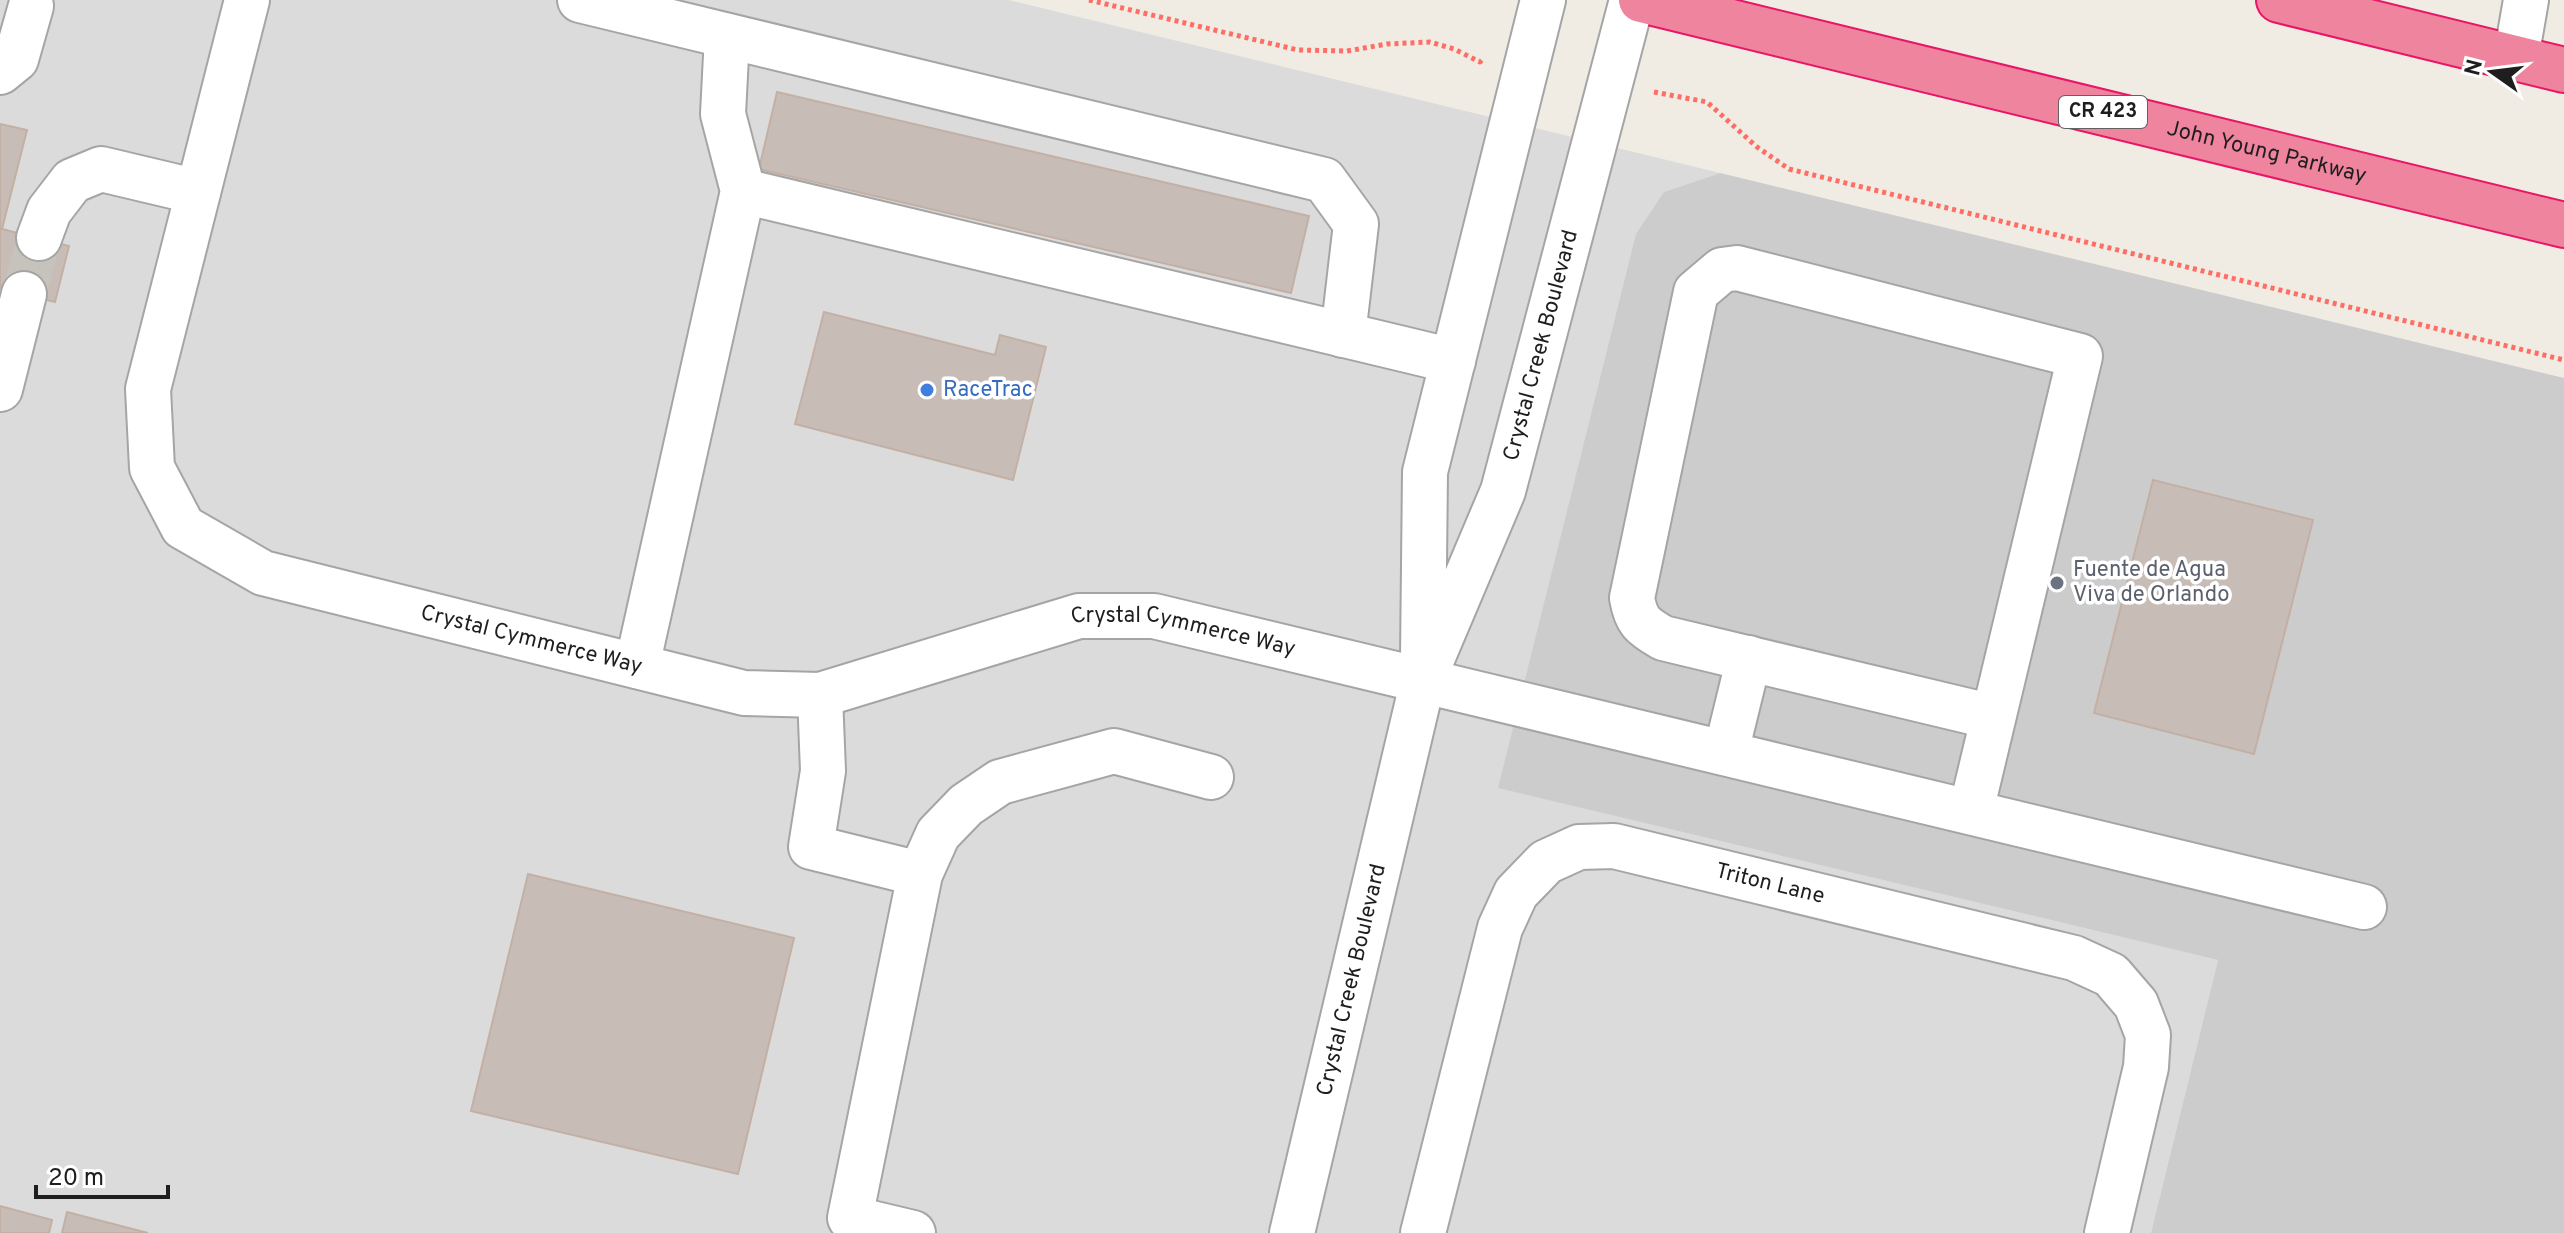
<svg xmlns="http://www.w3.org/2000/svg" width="2564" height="1233" viewBox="0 0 2564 1233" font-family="Overpass,sans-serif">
	<rect width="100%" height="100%" fill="#f0ebe3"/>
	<polygon fill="#dcdbdb" points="0,0 1009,0 1720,173 1664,192 1499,788 2218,960 2151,1233 0,1233"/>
	<polygon fill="#ccc" points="1720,173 2564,378 2564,1233 2151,1233 2218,960 1498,788 1636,234 1664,192"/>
	<g fill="#c8bdb6" stroke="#c3b0a4" stroke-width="2">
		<polygon points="777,92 1309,216 1291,293 759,169"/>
		<polygon points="0,124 27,130 2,229 69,246 55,302 0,288"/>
		<polygon points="824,312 995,355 1000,335 1046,347 1013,480 795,424"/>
		<polygon points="2153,480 2313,520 2254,754 2094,713"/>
		<polygon points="528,874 794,938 738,1174 471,1111"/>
		<polygon points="0,1206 52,1220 49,1233 0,1233"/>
		<polygon points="67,1212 148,1233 62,1233"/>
	</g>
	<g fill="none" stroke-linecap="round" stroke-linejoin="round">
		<polyline stroke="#c6c2bc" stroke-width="44" stroke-dasharray="44 22" stroke-linecap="butt" points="24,294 39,238"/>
		<g stroke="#a5a5a5" stroke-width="48">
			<g id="minor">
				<path id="s1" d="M247,0L148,389L152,468L183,527L263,573L744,693L820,695L1079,616H1154L2364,907"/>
				<polyline points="580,0 1324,180 1356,224 1343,335"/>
				<polyline points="2516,58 2526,0"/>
				<polyline points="0,72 16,59 31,6"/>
				<polyline points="743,191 1453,361"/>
				<polyline points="39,238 49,211 72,181 101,169 198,192"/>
				<polyline points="0,389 24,294"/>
				<polyline points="1423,657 1425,472 1543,0"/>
				<polyline points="637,666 743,191 723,114 727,36"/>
				<polyline points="820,695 823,771 811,847 920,874"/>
				<polyline points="1726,752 1749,658"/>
				<path d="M1971,811L2080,356L1737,268L1722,270L1696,292L1632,598C1636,621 1642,626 1663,638L1993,717"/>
				<polyline points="913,1233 850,1218 920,874 938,834 966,805 1000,782 1114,751 1211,777"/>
				<path id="s2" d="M1292,1233L1423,680L1503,491L1632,0"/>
				<path id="s3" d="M1423,1233L1500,928L1516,893L1546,862L1579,847L1614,846L2074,958L2111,975L2136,1004L2148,1035L2146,1067L2107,1233"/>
			</g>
		</g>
		<g stroke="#e91567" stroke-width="48">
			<g id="highway">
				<path id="s4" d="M1641,0L2564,225"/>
				<polyline points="2279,0 2564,70"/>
			</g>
		</g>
		<g stroke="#ff6e65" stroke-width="5" stroke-dasharray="4 4" stroke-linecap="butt">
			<polyline points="1089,0 1298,50 1347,51 1387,44 1430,42 1454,49 1480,62 1482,60"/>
			<polyline points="1654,92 1707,102 1757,147 1789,169 2564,360"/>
		</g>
		<use href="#minor" stroke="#fff" stroke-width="44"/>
		<use href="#highway" stroke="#ee849d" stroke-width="44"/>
	</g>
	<circle fill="#3f7fe0" stroke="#fff" stroke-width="3" cx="927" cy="390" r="8"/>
	<circle fill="#6b7280" stroke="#fff" stroke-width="3" cx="2057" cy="583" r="8"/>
	<g text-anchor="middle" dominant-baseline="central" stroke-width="7" stroke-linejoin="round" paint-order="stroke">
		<rect fill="#fff" stroke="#626262" stroke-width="2" x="2059" y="96" width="88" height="32" rx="6"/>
		<g font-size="20" font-weight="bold" fill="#1e1e1e">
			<text x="2103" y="112">CR 423</text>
		</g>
		<g font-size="22" fill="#1e1e1e" stroke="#fff">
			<text stroke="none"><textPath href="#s4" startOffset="644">John Young Parkway</textPath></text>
			<text stroke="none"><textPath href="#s2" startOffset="924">Crystal Creek Boulevard</textPath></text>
			<text stroke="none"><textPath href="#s1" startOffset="1588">Crystal Cymmerce Way</textPath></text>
			<text stroke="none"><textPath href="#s1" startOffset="916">Crystal Cymmerce Way</textPath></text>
			<text stroke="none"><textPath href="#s3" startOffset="628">Triton Lane</textPath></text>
			<text stroke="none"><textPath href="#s2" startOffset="260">Crystal Creek Boulevard</textPath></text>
		</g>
		<g font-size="22" fill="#366cbe" stroke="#fff" text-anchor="start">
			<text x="943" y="390">RaceTrac</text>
		</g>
		<g font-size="22" fill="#5b616d" stroke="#fff" text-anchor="start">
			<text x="2073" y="570">Fuente de Agua<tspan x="2073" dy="25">Viva de Orlando</tspan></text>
		</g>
	</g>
	<g transform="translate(2492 72) rotate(284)" stroke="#ffffff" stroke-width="6" paint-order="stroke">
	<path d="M0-6L14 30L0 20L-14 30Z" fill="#1e1e1e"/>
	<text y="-12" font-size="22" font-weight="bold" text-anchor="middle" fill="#1e1e1e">N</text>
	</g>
	<path d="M36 1185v12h132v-12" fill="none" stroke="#1e1e1e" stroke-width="4"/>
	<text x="48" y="1185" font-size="24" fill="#1e1e1e" stroke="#ffffff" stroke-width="6" paint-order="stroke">20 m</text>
</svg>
